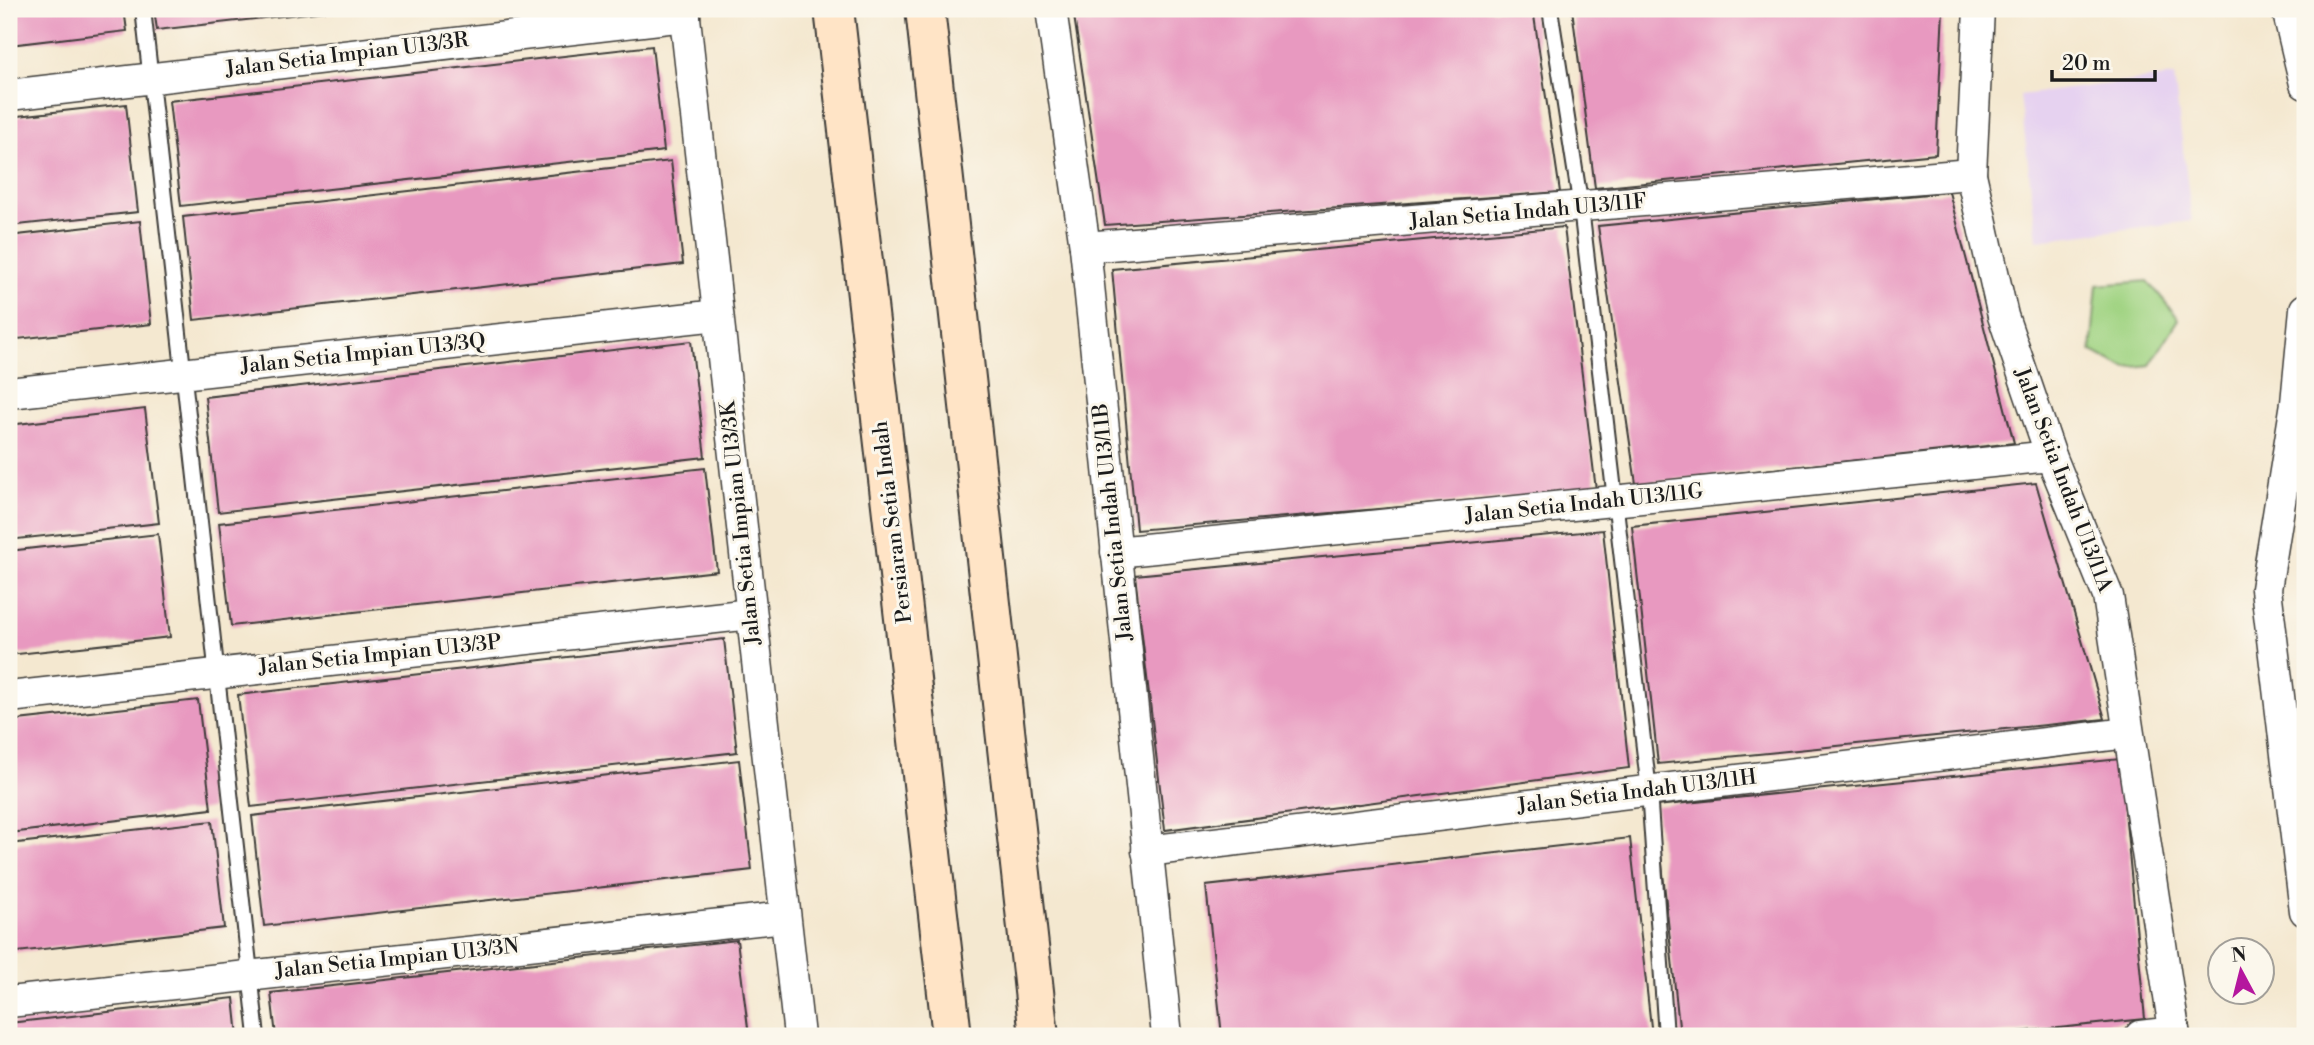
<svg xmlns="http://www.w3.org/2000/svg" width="2314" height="1045" viewBox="0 0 2314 1045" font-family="'Libre Bodoni',serif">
	<rect width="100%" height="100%" fill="#fbf7ec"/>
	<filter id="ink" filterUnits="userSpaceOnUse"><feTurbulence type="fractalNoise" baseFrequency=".0143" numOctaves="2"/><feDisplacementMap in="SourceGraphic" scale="14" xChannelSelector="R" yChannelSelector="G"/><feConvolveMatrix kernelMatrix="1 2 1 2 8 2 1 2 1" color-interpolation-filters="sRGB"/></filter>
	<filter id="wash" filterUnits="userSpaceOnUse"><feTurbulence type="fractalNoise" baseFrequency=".00686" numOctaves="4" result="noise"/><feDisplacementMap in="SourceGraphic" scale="28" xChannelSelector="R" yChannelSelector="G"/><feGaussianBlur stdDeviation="1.57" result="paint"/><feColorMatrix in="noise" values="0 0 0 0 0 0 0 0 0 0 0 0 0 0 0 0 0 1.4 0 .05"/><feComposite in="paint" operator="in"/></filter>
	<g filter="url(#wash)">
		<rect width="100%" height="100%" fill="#f4e8d0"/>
		<polygon fill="#e6d2f0" points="2174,76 2192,221 2037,240 2020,95"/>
		<polygon fill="#a2d484" stroke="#5f7850" stroke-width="2" points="2148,281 2179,319 2150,365 2126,368 2091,351 2097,285"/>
		<g id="blocks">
			<g fill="#e899c0">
				<polygon points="9,9 124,9 127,31 9,45"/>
				<polygon points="154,9 325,9 325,11 157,30"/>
				<polygon points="1073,9 1533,9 1560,192 1105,225"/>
				<polygon points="1572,9 1943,9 1936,154 1595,188"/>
				<polygon points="652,46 664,151 181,206 169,101"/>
				<polygon points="126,104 138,212 9,226 9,117"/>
				<polygon points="671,161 683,264 194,320 183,217"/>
				<polygon points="1949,192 2014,443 1636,484 1598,226"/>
				<polygon points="140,221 151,324 9,340 9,236"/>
				<polygon points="1564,227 1596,490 1136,530 1112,269"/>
				<polygon points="691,341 705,457 218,512 205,397"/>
				<polygon points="145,409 159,523 9,540 9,425"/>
				<polygon points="705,468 717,571 231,626 219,523"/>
				<polygon points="2036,483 2105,719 1658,764 1632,526"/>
				<polygon points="1603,530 1629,768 1165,830 1135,575"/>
				<polygon points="158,534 170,637 9,655 9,551"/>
				<polygon points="724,639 737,752 251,807 238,695"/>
				<polygon points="198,700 211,809 9,833 9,721"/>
				<polygon points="2120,759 2145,1019 1979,1036 1680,1036 1656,806"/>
				<polygon points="739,760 752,870 264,926 252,816"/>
				<polygon points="212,821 224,928 9,953 9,844"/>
				<polygon points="1630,838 1652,1036 1222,1036 1206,886"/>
				<polygon points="737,940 749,1036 276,1036 271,993"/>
				<polygon points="234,998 238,1036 9,1036 9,1023"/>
			</g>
		</g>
	</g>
	<g filter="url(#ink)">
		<use href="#blocks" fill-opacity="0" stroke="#3c3b37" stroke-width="2"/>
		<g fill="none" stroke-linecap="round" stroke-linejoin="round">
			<g stroke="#3c3b37" stroke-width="18">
				<g id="lane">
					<polyline points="143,9 257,1036"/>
					<polyline points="1550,9 1581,208 1649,791 1666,1036"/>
				</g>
			</g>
			<g stroke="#3c3b37" stroke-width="33">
				<g id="street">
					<polyline points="684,9 799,1036"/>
					<polyline points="1051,9 1085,247 1167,1036"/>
					<polyline points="1979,9 1971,174 2003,316 2051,456 2108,596 2175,1036"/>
					<polyline points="2287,9 2305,84"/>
					<polyline points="9,95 685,16"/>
					<polyline points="1085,247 1971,174"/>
					<polyline points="2305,309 2296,403 2266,589 2305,911"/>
					<polyline points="9,393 718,315"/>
					<polyline points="1116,552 2051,456"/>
					<polyline points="9,697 751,614"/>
					<polyline points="1147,851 2128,733"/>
					<polyline points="9,1002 785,917"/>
					<polyline points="2140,1036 2174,1032"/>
				</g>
			</g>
			<g stroke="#3c3b37" stroke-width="42">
				<g id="secondary">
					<polyline points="834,9 952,1036"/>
					<polyline points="925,9 1039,1036"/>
				</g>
			</g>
			<use href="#lane" stroke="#fff" stroke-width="14"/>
			<use href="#street" stroke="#fff" stroke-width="30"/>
			<use href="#secondary" stroke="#ffe4c6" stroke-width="38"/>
		</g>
	</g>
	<g text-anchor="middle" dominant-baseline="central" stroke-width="6" stroke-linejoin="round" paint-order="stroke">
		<g font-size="21" fill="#1c1c1c" stroke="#fbf7ec">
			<text transform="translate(347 55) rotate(-7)">Jalan Setia Impian U13/3R</text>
			<text transform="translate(1528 212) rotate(-5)">Jalan Setia Indah U13/11F</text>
			<text transform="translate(363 354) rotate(-6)">Jalan Setia Impian U13/3Q</text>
			<text transform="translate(2063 480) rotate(69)">Jalan Setia Indah U13/11A</text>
			<text transform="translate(1584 504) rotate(-6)">Jalan Setia Indah U13/11G</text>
			<text transform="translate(893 522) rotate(-97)">Persiaran Setia Indah</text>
			<text transform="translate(1113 522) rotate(-96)">Jalan Setia Indah U13/11B</text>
			<text transform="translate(741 523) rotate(-96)">Jalan Setia Impian U13/3K</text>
			<text transform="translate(380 655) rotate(-6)">Jalan Setia Impian U13/3P</text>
			<text transform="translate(1637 792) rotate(-7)">Jalan Setia Indah U13/11H</text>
			<text transform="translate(397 959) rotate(-6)">Jalan Setia Impian U13/3N</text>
		</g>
	</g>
	<rect width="2314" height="1045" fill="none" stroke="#fbf7ec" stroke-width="35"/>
	<g transform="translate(2241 971) rotate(353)"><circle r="33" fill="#fbf7ec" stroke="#a29f99" stroke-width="2"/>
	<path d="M0-5L12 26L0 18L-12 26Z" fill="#b5179e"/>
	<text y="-10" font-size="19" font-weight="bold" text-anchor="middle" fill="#1c1c1c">N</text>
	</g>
	<path d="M2052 70v10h103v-10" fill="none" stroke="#1c1c1c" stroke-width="3.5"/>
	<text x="2062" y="70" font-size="21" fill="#1c1c1c" stroke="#fbf7ec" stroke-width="5" paint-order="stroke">20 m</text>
</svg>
